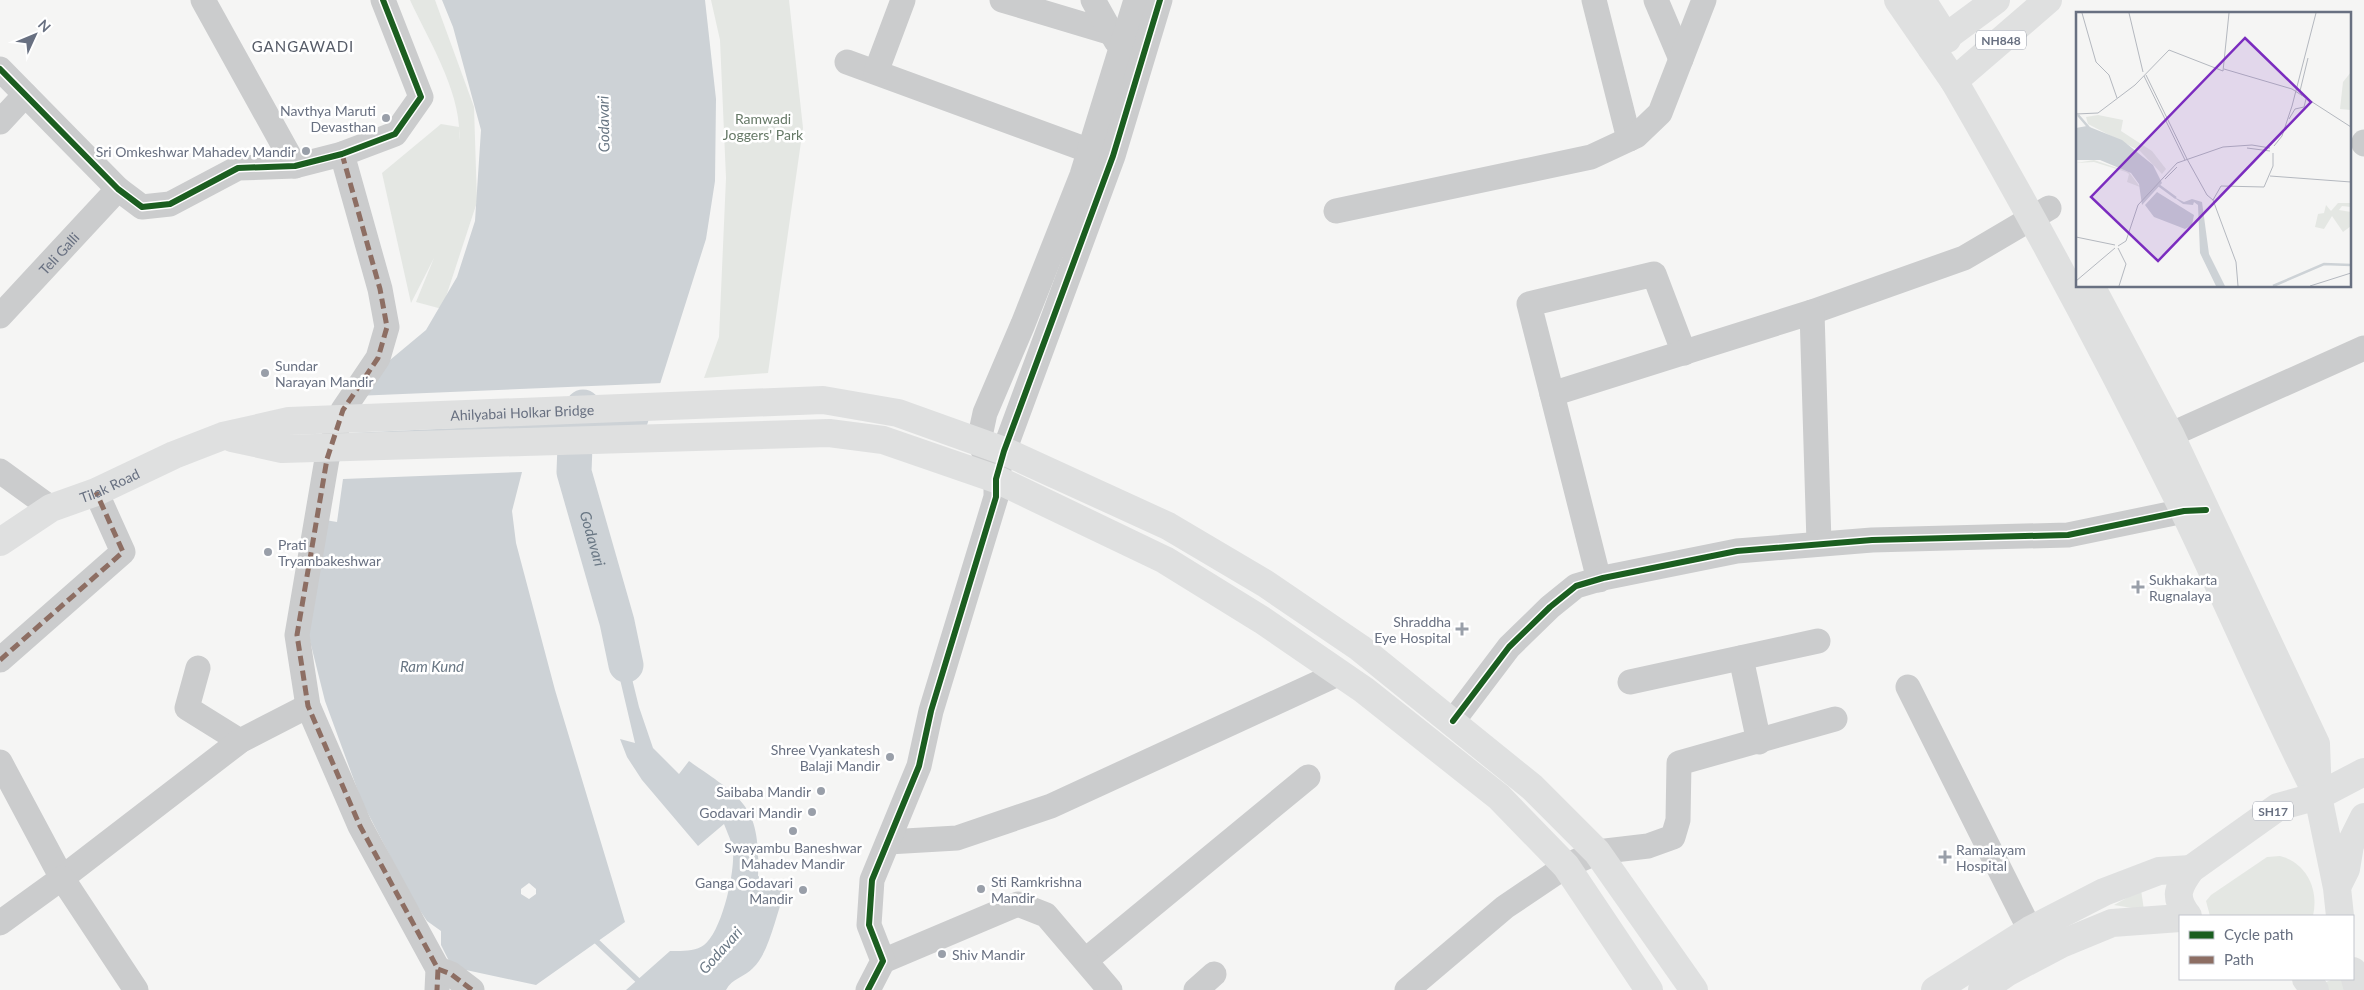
<svg xmlns="http://www.w3.org/2000/svg" width="2364" height="990" viewBox="0 0 2364 990" font-family="Lato,sans-serif">
	<rect width="100%" height="100%" fill="#f5f5f4"/>
	<g fill="#e4e7e3">
		<path d="M410,0H435L474,107L477,202L442,309L416,302L434,258L411,303L382,173L441,124L459,127V141C463,95 429,41 410,0Z"/>
		<polygon points="711,0 789,0 803,128 768,373 704,378 719,337 726,178 720,40"/>
		<path d="M2280,856C2307,863 2319,890 2313,916H2210L2206,901L2211,895L2267,857Z"/>
		<polygon points="2141,890 2144,910 2114,905"/>
		<polygon points="2333,979 2344,979 2346,990 2327,990 2320,985"/>
	</g>
	<g fill="#cdd2d6" fill-rule="evenodd">
		<polygon points="442,0 705,0 716,99 715,181 706,239 641,444 315,457 384,365 426,330 457,277 475,221 481,130 453,27"/>
		<path d="M522,472L512,511L516,543L555,690L625,922L536,985L452,967L441,945V931L427,921L413,900L362,802L325,701L308,633L325,520L337,522L343,479ZM529,883L536,889V894L529,899L521,894V889Z"/>
		<path d="M617,618L639,707L653,748L679,774L689,761C743,799 761,805 758,876L785,892C776,913 770,952 753,968C745,977 732,978 726,990H626L670,951C680,951 695,952 704,945C722,931 735,873 733,850C732,842 727,832 724,824L698,846L642,780L627,757L620,739L635,743L606,620Z"/>
	</g>
	<polygon fill="#f5f5f4" points="663,383 651,419 329,434 355,396"/>
	<g fill="none" stroke-linecap="round" stroke-linejoin="round">
		<polyline stroke="#cdd2d6" stroke-width="5.5" points="592,937 648,990"/>
		<path stroke="#cdd2d6" stroke-width="35" id="s1" d="M583,407L575,446L574,472L617,622L626,665"/>
		<g stroke="#cbcccd" stroke-width="25">
			<polyline points="203,0 295,166"/>
			<polyline points="1002,0 1112,33"/>
			<polyline points="1093,0 1116,41"/>
			<polyline points="1594,0 1629,139"/>
			<polyline points="1656,0 1681,59"/>
			<polyline points="847,62 1090,151"/>
			<polyline points="0,69 118,189 142,207 170,204 238,168 295,166 342,154 395,134 421,97 383,0"/>
			<polyline points="876,72 903,0"/>
			<polyline points="0,122 25,95"/>
			<polyline points="2364,142 2364,144"/>
			<polyline points="342,154 380,289 387,327 378,358 343,410 327,459 297,635 308,706 360,826 438,969 437,990"/>
			<polyline points="1336,211 1591,157 1636,136 1660,113 1704,0"/>
			<polyline points="1812,312 1964,258 2049,208"/>
			<path id="s2" d="M0,316L118,189"/>
			<polyline points="1552,394 1529,304 1654,274 1684,353"/>
			<polyline points="2152,443 2364,348"/>
			<polyline points="988,461 979,441 985,413 1023,324 1082,175 1136,0"/>
			<polyline points="0,471 51,508"/>
			<polyline points="1599,580 1552,394 1812,312 1819,543"/>
			<polyline points="1741,658 1759,742"/>
			<polyline points="0,660 123,552 96,492"/>
			<polyline points="198,668 187,708 240,741"/>
			<polyline points="1630,682 1818,641"/>
			<polyline points="1908,687 2030,930"/>
			<polyline points="1453,721 1509,647 1550,607 1576,586 1603,578 1737,551 1872,540 2068,535 2184,511 2203,510"/>
			<polyline points="0,762 62,878 240,741 308,706"/>
			<polyline points="888,842 957,838 1051,806 1340,673"/>
			<polyline points="0,923 62,878 136,990"/>
			<polyline points="1086,960 1308,777"/>
			<polyline points="883,961 1018,904 1046,915 1110,990"/>
			<polyline points="438,969 451,974 472,990"/>
			<polyline points="868,990 883,961 869,925 872,880 919,766 931,711 996,497 996,479 1004,451 1113,156 1160,0"/>
			<polyline points="1196,990 1214,974"/>
			<polyline points="1407,990 1505,907 1566,866 1597,852 1648,846 1673,837 1678,820 1679,763 1835,719"/>
		</g>
		<g stroke="#dfe0e0" stroke-width="28">
			<path d="M1954,81C2036,222 2112,365 2184,511C2230,606 2270,703 2318,796"/>
			<polyline points="2091,286 2170,434 2316,744 2318,796 2337,888 2340,916"/>
			<polyline points="232,438 282,449 829,433 883,440 996,479 1165,560 1262,620 1364,690 1499,797 1566,866 1649,990"/>
			<path id="s3" d="M0,542L51,508L96,492L174,455L223,436L289,421L823,400L898,413L1004,451L1168,526L1266,584L1360,648L1532,787L1597,852L1694,990"/>
			<polyline points="2338,885 2346,869 2350,845 2364,817"/>
			<path d="M2188,916C2173,897 2178,887 2191,869L2278,807L2318,796L2364,772"/>
			<polyline points="2353,971 2358,990"/>
			<polyline points="2306,979 2315,990"/>
			<polyline points="1935,990 2030,930 2104,892 2159,871 2191,869"/>
			<polyline points="1982,990 2008,972 2061,944 2112,923 2180,918"/>
		</g>
		<g stroke="#dfe0e0" stroke-width="28">
			<polyline points="1898,0 1954,81 2048,0"/>
			<polyline points="1922,0 1947,39"/>
			<polyline points="1931,48 1996,0"/>
		</g>
		<g stroke="#8d6e63" stroke-width="5" stroke-dasharray="10 5" stroke-linecap="butt">
			<polyline points="342,154 380,289 387,327 378,358 343,410 327,459 297,635 308,706 360,826 438,969 437,990"/>
			<polyline points="0,660 123,552 96,492"/>
			<polyline points="438,969 451,974 472,990"/>
		</g>
		<g stroke="#fff" stroke-width="9">
			<g id="cycleway">
				<polyline points="0,69 118,189 142,207 170,204 238,168 295,166 342,154 395,134 421,97 383,0"/>
				<polyline points="1453,721 1509,647 1550,607 1576,586 1603,578 1737,551 1872,540 2068,535 2184,511 2206,510"/>
				<polyline points="868,990 883,961 869,925 872,880 919,766 931,711 996,497 996,479 1004,451 1113,156 1160,0"/>
			</g>
		</g>
		<use href="#cycleway" stroke="#1b5e20" stroke-width="6"/>
	</g>
	<g fill="#999fa9" stroke="#fff" stroke-width="2">
		<circle cx="386" cy="118" r="5"/>
		<circle cx="306" cy="151" r="5"/>
		<circle cx="265" cy="373" r="5"/>
		<circle cx="268" cy="552" r="5"/>
		<path d="M2135.5 579.5h5v5h5v5h-5v5h-5v-5h-5v-5h5z"/>
		<path d="M1459.5 621.5h5v5h5v5h-5v5h-5v-5h-5v-5h5z"/>
		<circle cx="890" cy="757" r="5"/>
		<circle cx="821" cy="791" r="5"/>
		<circle cx="812" cy="812" r="5"/>
		<circle cx="793" cy="831" r="5"/>
		<path d="M1942.5 849.5h5v5h5v5h-5v5h-5v-5h-5v-5h5z"/>
		<circle cx="981" cy="889" r="5"/>
		<circle cx="803" cy="890" r="5"/>
		<circle cx="942" cy="954" r="5"/>
	</g>
	<g text-anchor="middle" dominant-baseline="central" stroke-width="5" stroke-linejoin="round" paint-order="stroke">
		<g fill="#fff" stroke="#959ba7" stroke-width="1">
			<rect x="1976" y="30.5" width="50" height="19" rx="4"/>
			<rect x="2253" y="801.5" width="40" height="19" rx="4"/>
		</g>
		<g font-size="12" font-weight="bold" fill="#687081">
			<text x="2001" y="40">NH848</text>
			<text x="2273" y="811">SH17</text>
		</g>
		<g font-size="14" fill="#687081" stroke="#fff" text-anchor="end">
			<text x="376" y="110">Navthya Maruti<tspan x="376" dy="16">Devasthan</tspan></text>
			<text x="296" y="151">Sri Omkeshwar Mahadev Mandir</text>
			<text x="275" y="365" text-anchor="start">Sundar<tspan x="275" dy="16">Narayan Mandir</tspan></text>
			<text x="278" y="544" text-anchor="start">Prati<tspan x="278" dy="16">Tryambakeshwar</tspan></text>
			<text x="2149" y="579" text-anchor="start">Sukhakarta<tspan x="2149" dy="16">Rugnalaya</tspan></text>
			<text x="1451" y="621">Shraddha<tspan x="1451" dy="16">Eye Hospital</tspan></text>
			<text x="880" y="749">Shree Vyankatesh<tspan x="880" dy="16">Balaji Mandir</tspan></text>
			<text x="811" y="791">Saibaba Mandir</text>
			<text x="802" y="812">Godavari Mandir</text>
			<text x="793" y="847" text-anchor="middle">Swayambu Baneshwar<tspan x="793" dy="16">Mahadev Mandir</tspan></text>
			<text x="1956" y="849" text-anchor="start">Ramalayam<tspan x="1956" dy="16">Hospital</tspan></text>
			<text x="991" y="881" text-anchor="start">Sti Ramkrishna<tspan x="991" dy="16">Mandir</tspan></text>
			<text x="793" y="882">Ganga Godavari<tspan x="793" dy="16">Mandir</tspan></text>
			<text x="952" y="954" text-anchor="start">Shiv Mandir</text>
		</g>
		<g font-size="14" fill="#667967" stroke="#fff">
			<text x="763" y="118">Ramwadi<tspan x="763" dy="16">Joggers' Park</tspan></text>
		</g>
		<g font-size="14" fill="#687081" stroke="#fff">
			<text stroke="none"><textPath href="#s2" startOffset="86">Teli Galli</textPath></text>
			<text stroke="none"><textPath href="#s3" startOffset="549">Ahilyabai Holkar Bridge</textPath></text>
			<text stroke="none"><textPath href="#s3" startOffset="124">Tilak Road</textPath></text>
		</g>
		<g font-size="15" letter-spacing="1" fill="#555b67" stroke="#fff">
			<text x="303" y="46">GANGAWADI</text>
		</g>
		<g font-size="15" font-style="italic" fill="#697784" stroke="#fff">
			<text transform="translate(603 124) rotate(-91)">Godavari</text>
			<text stroke="none"><textPath href="#s1" startOffset="135">Godavari</textPath></text>
			<text x="432" y="666">Ram Kund</text>
			<text transform="translate(720 950) rotate(-48)">Godavari</text>
		</g>
	</g>
	<g transform="translate(2076 12)">
		<rect width="275" height="275" fill="#f5f5f4"/>
		<path d="M275,60V98L264,97L267,70ZM22,103L47,108L45,119L76,139L90,157L86,162L64,139L12,112L10,105ZM18,148L53,160L64,175L51,170L53,162L50,160L18,150L0,151ZM262,191H275V195L266,194L263,198L275,200V214L267,220L256,204L248,217L239,215L242,202L248,201L250,193L255,199Z" fill="#e4e7e3"/>
		<path d="M11,114L46,128L77,153L86,171L66,193L63,172L55,161L24,148H0V116ZM81,180L118,203L116,213L109,217L78,205L69,193ZM96,184L108,190L116,187L126,190L133,242L149,274H140L124,241L122,193L118,190L117,193L107,192Z" fill="#cdd2d6"/>
		<path fill="none" stroke="#cdd2d6" stroke-width="2.5" d="M2,103L14,117M81,172L100,186M197,274L248,252L275,253"/>
		<path fill="none" stroke="#b4b8bf" stroke-width="1" d="M6,1L20,50L33,63L41,86M53,1L67,60M148,57L216,77L275,115M70,63L111,147L131,183L137,188L160,250L162,274M68,64L109,148M226,84L224,79L232,46M0,102L22,101L59,73L93,38L147,59L153,1M213,107L219,97L228,95L230,87M198,134L206,124L216,94L240,1M171,136L194,139M194,164L275,170M89,167L101,155M137,188L145,174L188,175L197,154V141M0,225L39,233M42,234L50,229L62,193L101,151L147,135L176,133L194,136M42,236L50,252L43,274M0,269L39,236M234,274L275,261"/>
		<path fill="#7b2cbf" fill-opacity="0.15" stroke="#7b2cbf" stroke-width="2.5" d="M169,26L235,90L82,249L15,185Z"/>
		<rect width="275" height="275" fill="none" stroke="#687081" stroke-width="2.5"/>
	</g>
	<rect x="2179" y="915" width="175" height="65" fill="#ffffff" stroke="#c3c6cd"/>
	<rect x="2189" y="931" width="25" height="8" fill="#1b5e20" stroke="#c3c6cd"/>
	<text x="2224" y="940" font-size="15" fill="#687081">Cycle path</text>
	<rect x="2189" y="956" width="25" height="8" fill="#8d6e63" stroke="#c3c6cd"/>
	<text x="2224" y="965" font-size="15" fill="#687081">Path</text>
	<g transform="translate(35 35) rotate(46)" stroke="#ffffff" stroke-width="4" paint-order="stroke">
	<path d="M0-4L9 19L0 12L-9 19Z" fill="#687081"/>
	<text y="-8" font-size="14" font-weight="bold" text-anchor="middle" fill="#687081">N</text>
	</g>
</svg>
